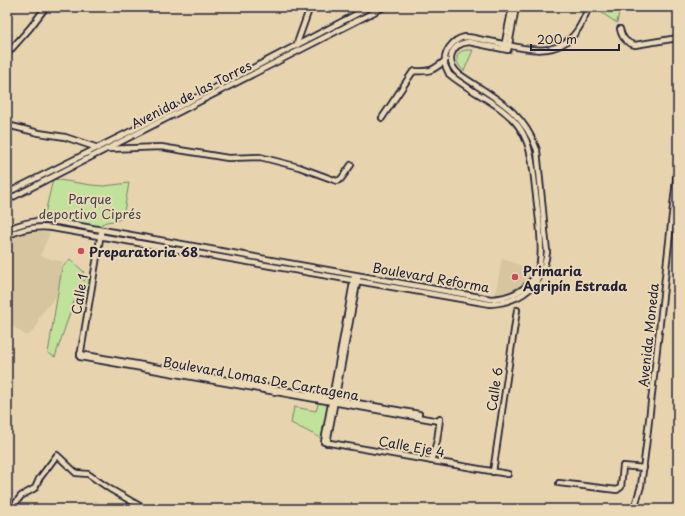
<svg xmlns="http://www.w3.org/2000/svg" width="685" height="516" viewBox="0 0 685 516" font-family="'Playpen Sans',sans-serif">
	<rect width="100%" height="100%" fill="#e7d4ae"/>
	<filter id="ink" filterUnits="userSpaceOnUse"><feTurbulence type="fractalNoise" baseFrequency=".025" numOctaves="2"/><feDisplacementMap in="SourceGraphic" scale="8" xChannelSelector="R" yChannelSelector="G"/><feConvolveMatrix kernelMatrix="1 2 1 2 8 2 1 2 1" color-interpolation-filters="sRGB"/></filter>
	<g filter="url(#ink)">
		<g fill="#d7c59f">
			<polygon points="34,232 50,233 40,256 63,262 57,295 39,317 38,325 29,335 25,335 7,322 7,240 22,234"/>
			<polygon points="502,258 530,269 533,274 522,287 508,295 495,297"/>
			<polygon points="95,500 110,509 88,509"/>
		</g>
		<g fill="#c1e29b" stroke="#72826b">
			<polygon points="593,7 620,7 617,23"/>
			<path d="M468,50H473L464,71C454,63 454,50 468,50Z"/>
			<path d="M53,179L91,185L104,186L129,183L123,217C116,224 107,218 98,227L44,218Z"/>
			<polygon points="70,259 84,272 80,277 84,281 87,278 90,281 87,303 74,301 55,357 48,353 49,347 62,268"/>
			<polygon points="319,401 329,403 321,438 291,423 294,407 316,411"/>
		</g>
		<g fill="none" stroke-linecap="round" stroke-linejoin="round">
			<g stroke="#22223b" stroke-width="8">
				<g id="secondary">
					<path d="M620,29C622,38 626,43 635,45L678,38"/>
					<polyline points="296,46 310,7"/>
					<polyline points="504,47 512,7"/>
					<polyline points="7,54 30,28 46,7"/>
					<path d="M382,118L412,73L415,71C431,72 433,70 446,60"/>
					<polyline points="7,125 39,133 65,137 98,148"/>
					<polyline points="107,149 161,147 228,158 260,157 299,167 337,181 341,179 351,165"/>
					<polyline points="7,193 157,118 370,7"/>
					<polyline points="7,200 384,7"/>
					<path d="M7,230C21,223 37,220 52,221L491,299C514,298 536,286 540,262C543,241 538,215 536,195C533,173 533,149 521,130C506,105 471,93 449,74C448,71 446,68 445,65C443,52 453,39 465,37C473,37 481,40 489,41C518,47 555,61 576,32C582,25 585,15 589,7"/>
					<polyline points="101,233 80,357 439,421"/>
					<path d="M7,236C21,229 37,226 52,228L490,304C522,302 543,285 547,252L537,150C523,109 492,97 459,74C445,62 450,44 469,42L508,50L516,7"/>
					<polyline points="354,277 324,442 508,474"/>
					<polyline points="80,354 419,414"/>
					<polyline points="327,443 358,278"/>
					<polyline points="431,461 437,441 440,419"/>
					<polyline points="493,472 517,310"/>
					<polyline points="559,483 617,490 621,487 623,466 644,468"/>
					<polyline points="11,509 21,496 35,488 39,479 57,455 76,473 88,474 110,489 145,509"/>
					<polyline points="634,509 641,486 647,438 678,162"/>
				</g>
			</g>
			<use href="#secondary" stroke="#ebd9b6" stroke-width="4.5"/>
		</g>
	</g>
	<g fill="#d1495b" stroke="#ebd9b6" stroke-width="1.5">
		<circle cx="81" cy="251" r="4"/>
		<circle cx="515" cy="277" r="4"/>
	</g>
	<g text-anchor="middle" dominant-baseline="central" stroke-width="4" stroke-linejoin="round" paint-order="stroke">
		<g font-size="13" fill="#22223b" stroke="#ebd9b6">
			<text transform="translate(191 94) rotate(-27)">Avenida de las Torres</text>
			<text transform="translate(431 277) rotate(10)">Boulevard Reforma</text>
			<text transform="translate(79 294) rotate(-80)">Calle 1</text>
			<text transform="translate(648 335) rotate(-84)">Avenida Moneda</text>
			<text transform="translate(261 378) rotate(10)">Boulevard Lomas De Cartagena</text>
			<text transform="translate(494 389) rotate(-81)">Calle 6</text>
			<text transform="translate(412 446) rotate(10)">Calle Eje 4</text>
		</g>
		<g font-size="13" fill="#42484e" stroke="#ebd9b6">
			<text x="90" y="198">Parque<tspan x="90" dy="15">deportivo Ciprés</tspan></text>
		</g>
		<g font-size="13" font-weight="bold" fill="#22223b" stroke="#ebd9b6" text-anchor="start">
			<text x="89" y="251">Preparatoria 68</text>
			<text x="523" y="270">Primaria<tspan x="523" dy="15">Agripín Estrada</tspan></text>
		</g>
	</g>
	<rect width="685" height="516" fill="none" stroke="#ebd9b6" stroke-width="24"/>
	<rect x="12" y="12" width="661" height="492" fill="none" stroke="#22223b" stroke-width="1.5" filter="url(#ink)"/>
	<path d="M531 44v6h88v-6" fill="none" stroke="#22223b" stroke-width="2"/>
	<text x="537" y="44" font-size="12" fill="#22223b" stroke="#ebd9b6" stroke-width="3" paint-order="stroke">200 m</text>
</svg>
